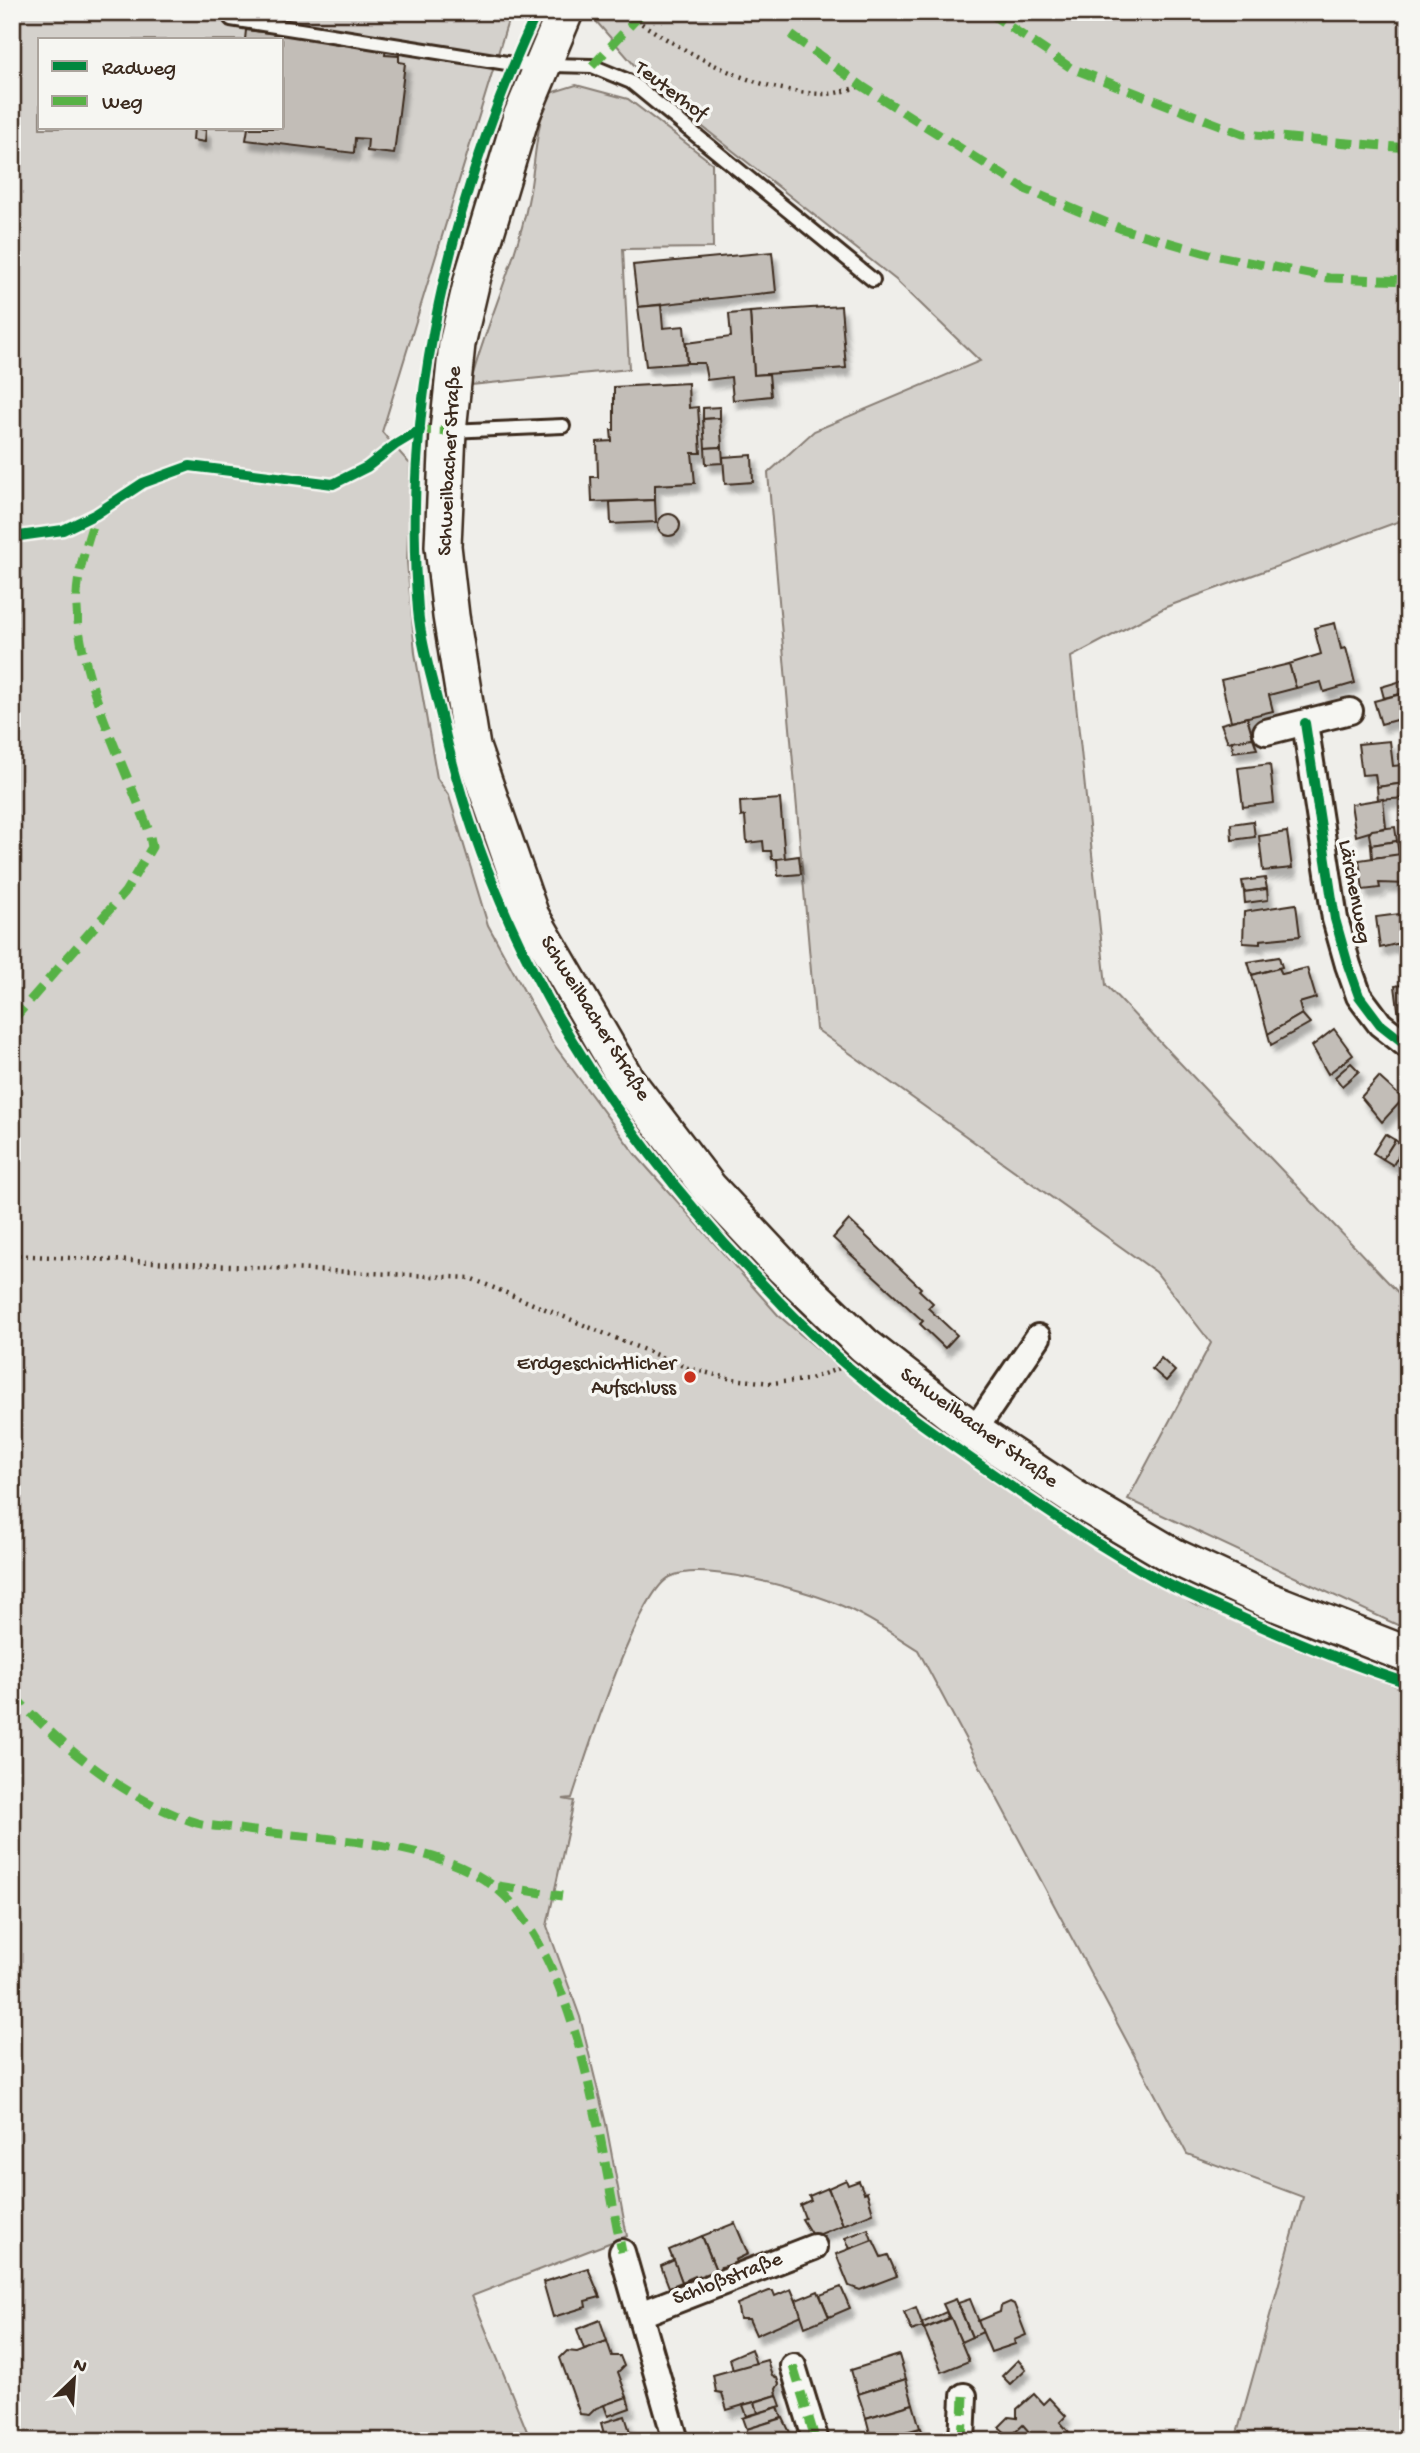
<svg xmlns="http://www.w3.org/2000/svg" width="1420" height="2453" viewBox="0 0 1420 2453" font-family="'Gochi Hand',sans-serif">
	<defs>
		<filter id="shadow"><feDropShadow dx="4.5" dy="8" stdDeviation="2" flood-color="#0004"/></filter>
	</defs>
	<rect width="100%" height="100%" fill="#efeeea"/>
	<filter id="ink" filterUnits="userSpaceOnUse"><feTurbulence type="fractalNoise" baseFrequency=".0143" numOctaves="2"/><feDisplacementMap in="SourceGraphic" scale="14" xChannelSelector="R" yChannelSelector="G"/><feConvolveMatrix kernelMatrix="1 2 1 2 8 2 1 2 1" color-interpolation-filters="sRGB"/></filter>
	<g filter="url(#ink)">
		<g fill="#d4d1cc" stroke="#887e75" stroke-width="2" fill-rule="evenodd">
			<path d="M12,12H514L508,21L382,432L410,464L407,562L415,653L437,778L449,796L488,925L552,1042L635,1154L778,1315L867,1391L1027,1504L1193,1604L1408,1691V2441H1235L1303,2197L1187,2154L918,1650C891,1633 864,1614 835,1603C801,1589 702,1561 670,1577C637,1593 585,1759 572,1798L563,1799L574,1801L547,1926L580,2017L606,2124L627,2236L472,2296L531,2441H12ZM40,40H282V128H40Z"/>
			<polygon points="588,12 1408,12 1408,518 1166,607 1071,657 1106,985 1408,1303 1408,1630 1128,1499 1211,1343 1156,1272 816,1029 768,473 814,431 980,361 896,280 655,89"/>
			<path d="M576,85L628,99L712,163L713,248L623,249L629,369L470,385C486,323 515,265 528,202C536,165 534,128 550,93Z"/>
		</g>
		<g fill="#c2bdb7" stroke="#3b2a1e" stroke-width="2" filter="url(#shadow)">
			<polygon points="246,30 386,47 385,55 399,56 399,62 405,63 394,154 367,151 368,139 355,138 354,153 246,140 248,128 282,128 282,40 245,40"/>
			<polygon points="194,128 206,130 205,142 193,140"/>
			<polygon points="772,252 776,292 638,307 633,265"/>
			<polygon points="661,305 663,328 684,326 687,363 646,366 638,307"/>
			<polygon points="841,306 846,368 754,375 750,312"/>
			<polygon points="750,312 754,375 769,374 771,396 733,400 731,377 707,380 704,363 687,363 686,343 731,337 729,314"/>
			<polygon points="688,383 689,408 698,407 701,453 692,453 695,483 655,485 655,500 592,502 591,477 598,477 597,442 612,441 611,430 614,430 614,387"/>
			<polygon points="720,407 720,418 703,419 703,408"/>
			<polygon points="720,418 722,447 705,448 703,419"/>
			<polygon points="722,447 723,463 706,464 705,448"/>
			<polygon points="752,455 753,482 725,484 723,457"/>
			<polygon points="655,500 656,522 611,524 610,502"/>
			<circle cx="669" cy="525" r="11"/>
			<polygon points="1335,623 1341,649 1346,648 1355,683 1324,692 1321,682 1296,688 1289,664 1321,654 1314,628"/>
			<polygon points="1289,664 1296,688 1269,695 1273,711 1231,721 1221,680"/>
			<polygon points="1408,679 1408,692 1384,698 1381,687"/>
			<polygon points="1401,694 1407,717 1381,724 1374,701"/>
			<polygon points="1247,717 1253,738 1228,742 1221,724"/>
			<polygon points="1253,738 1257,749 1233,752 1232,741"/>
			<polygon points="1390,741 1393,766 1402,765 1405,783 1377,787 1375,774 1362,775 1358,744"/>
			<polygon points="1270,764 1274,803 1243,807 1238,768"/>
			<polygon points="1405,783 1406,798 1378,800 1377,787"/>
			<polygon points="780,799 785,859 772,859 771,851 764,851 763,841 747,843 745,816 741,817 740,802"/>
			<polygon points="1383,799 1386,827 1356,836 1351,804"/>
			<polygon points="1253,821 1255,837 1232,840 1231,824"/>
			<polygon points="1395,827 1397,841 1371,845 1369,834 1372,830"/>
			<polygon points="1287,832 1292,868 1263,871 1259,836"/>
			<polygon points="1397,841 1399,855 1372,858 1371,845"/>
			<polygon points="1408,853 1408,884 1379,883 1380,888 1363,890 1359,860"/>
			<polygon points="799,856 801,874 778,876 777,859"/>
			<polygon points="1265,878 1267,889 1244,892 1242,881"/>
			<polygon points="1267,889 1268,900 1245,903 1244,892"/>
			<polygon points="1296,904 1300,936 1260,940 1260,944 1243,943 1244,912"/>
			<polygon points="1408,913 1408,941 1380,948 1376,917"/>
			<polygon points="1279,957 1282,967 1252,975 1248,962"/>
			<polygon points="1279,968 1282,974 1307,968 1316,998 1299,1003 1302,1014 1268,1034 1252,975"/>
			<polygon points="1408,984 1408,1015 1399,1017 1395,986"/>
			<polygon points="1302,1014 1310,1023 1271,1045 1268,1034"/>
			<polygon points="1334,1029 1353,1055 1328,1074 1312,1046"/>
			<polygon points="1351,1063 1359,1071 1342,1086 1335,1077"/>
			<polygon points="1379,1077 1403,1099 1382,1122 1361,1097"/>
			<polygon points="1385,1134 1395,1140 1383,1159 1373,1153"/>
			<polygon points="1395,1140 1404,1146 1393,1165 1383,1159"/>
			<polygon points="849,1220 921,1288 919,1290 933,1303 928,1308 957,1335 945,1348 920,1324 923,1321 833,1238"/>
			<polygon points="1161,1358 1175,1371 1166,1381 1152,1369"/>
			<polygon points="846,2180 848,2185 859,2181 864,2193 867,2192 873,2213 843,2225 828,2188"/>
			<polygon points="828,2188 843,2225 813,2237 802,2219 805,2218 800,2205 811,2200 809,2196"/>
			<polygon points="735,2223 748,2254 735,2260 737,2264 721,2267 723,2271 717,2273 702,2236"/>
			<polygon points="868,2229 872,2240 850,2249 845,2238"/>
			<polygon points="702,2236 717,2273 697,2281 695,2276 682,2282 669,2250"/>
			<polygon points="873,2240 881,2257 888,2255 897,2276 860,2290 849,2286 836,2254"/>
			<polygon points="674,2260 682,2282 669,2287 661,2266"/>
			<polygon points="588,2268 600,2297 585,2301 586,2307 553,2317 543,2282"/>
			<polygon points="841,2287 850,2308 829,2317 820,2295"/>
			<polygon points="791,2289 802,2315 756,2335 749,2319 740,2319 737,2304 769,2291 773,2291 775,2296"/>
			<polygon points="818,2291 829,2317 805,2327 796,2300"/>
			<polygon points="956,2299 972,2337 961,2342 943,2304"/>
			<polygon points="970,2299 983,2332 972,2337 958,2303"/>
			<polygon points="1010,2302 1014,2304 1026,2335 1014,2340 1015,2344 991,2352 978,2321 1000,2312 1001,2306"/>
			<polygon points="916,2307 923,2327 912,2331 904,2312"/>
			<polygon points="946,2312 949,2318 924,2329 922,2323"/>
			<polygon points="951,2318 969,2361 942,2372 924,2329"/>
			<polygon points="600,2320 607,2341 584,2349 577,2329"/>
			<polygon points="607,2341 612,2356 620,2356 624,2366 618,2372 627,2397 596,2408 589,2415 580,2414 560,2358 567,2351 577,2352"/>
			<polygon points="751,2349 756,2364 733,2371 730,2358"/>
			<polygon points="899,2355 906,2379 858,2394 851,2370"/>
			<polygon points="767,2360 772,2375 777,2378 779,2384 776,2389 777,2395 727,2410 722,2393 716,2392 713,2375"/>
			<polygon points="1018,2360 1026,2369 1010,2384 1002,2376"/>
			<polygon points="906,2379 913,2404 866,2418 858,2394"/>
			<polygon points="1034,2394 1043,2404 1049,2398 1066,2416 1060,2422 1069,2432 1059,2441 1046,2441 1042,2437 1037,2441 1023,2425 1010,2437 999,2427 1009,2417 1017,2418 1017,2409"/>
			<polygon points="777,2395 781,2406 758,2413 755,2402"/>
			<polygon points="627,2397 630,2408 608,2416 604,2405"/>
			<polygon points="755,2402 758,2413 747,2416 743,2405"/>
			<polygon points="913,2404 920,2428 872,2441 866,2418"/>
			<polygon points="778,2407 782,2418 747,2429 743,2418"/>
			<polygon points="625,2416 632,2438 606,2441 601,2423"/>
			<polygon points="783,2418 794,2441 746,2441 747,2429"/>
			<polygon points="921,2428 925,2439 902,2441 900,2435"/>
		</g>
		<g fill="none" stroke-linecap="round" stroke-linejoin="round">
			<g stroke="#3b2a1e" stroke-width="18">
				<g id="service">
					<polyline points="231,19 513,64 592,66 631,82 873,280"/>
					<polyline points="449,431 563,426"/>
				</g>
			</g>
			<g stroke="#3b2a1e" stroke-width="30">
				<g id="minor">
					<polyline points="1305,723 1335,919 1348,965 1359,996 1380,1024 1408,1046"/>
					<polyline points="1266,732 1350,711"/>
					<polyline points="974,1431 1038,1337"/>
					<polyline points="622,2252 676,2441"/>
					<polyline points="641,2314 814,2247"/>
					<polyline points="793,2366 816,2441"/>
					<polyline points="962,2441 964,2396"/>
				</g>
			</g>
			<g stroke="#3b2a1e" stroke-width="40">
				<polyline id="secondary" points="565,12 521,117 473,276 457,344 448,431 443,546 451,616 472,747 531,916 627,1081 709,1188 784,1268 864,1345 974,1431 1073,1497 1175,1557 1265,1599 1408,1655"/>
			</g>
			<g stroke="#3b2a1e" stroke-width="4.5" stroke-dasharray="2 5" stroke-linecap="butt">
				<path d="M636,20C692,56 756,93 825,94C837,94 850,89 862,86"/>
				<polyline points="12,1255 470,1278 688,1368 732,1379 771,1383 807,1380 843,1367"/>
			</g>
			<use href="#service" stroke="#f6f6f2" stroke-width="12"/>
			<use href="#minor" stroke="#f6f6f2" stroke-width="24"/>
			<use href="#secondary" stroke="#f6f6f2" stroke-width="35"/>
			<g stroke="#57b245" stroke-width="9" stroke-dasharray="18 9" stroke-linecap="butt">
				<polyline points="988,12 1071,68 1243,134 1408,148"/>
				<polyline points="791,35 862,86 1025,189 1122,229 1213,255 1329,278 1408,281"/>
				<polyline points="592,66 643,12"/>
				<polyline points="414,434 420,430 448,431"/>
				<path d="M12,1021L125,892L152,847L149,831C124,765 80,679 77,608C75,577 87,543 96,514"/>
				<path d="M12,1694C61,1746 122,1797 191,1821C204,1826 219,1826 233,1828C317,1842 458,1835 515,1907C583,1994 600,2145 622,2252"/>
				<polyline points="498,1886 562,1896"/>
				<polyline points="793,2366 816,2441"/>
				<polyline points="962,2441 964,2396"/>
			</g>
			<g stroke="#f6f6f2" stroke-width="15">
				<g id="cycleway">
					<path d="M537,12C451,196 401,406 418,610C421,645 433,682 441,716C486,920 586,1089 724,1243C763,1285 803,1328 846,1365C895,1407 950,1444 1003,1481C1053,1515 1105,1550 1158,1579C1180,1591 1204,1601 1227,1611C1286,1638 1346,1663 1408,1683"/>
					<polyline points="12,537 63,530 96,514 143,483 190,466 333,484 367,467 395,445 420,430"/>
					<polyline points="1305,723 1335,919 1348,965 1359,996 1380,1024 1408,1046"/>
				</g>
			</g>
			<use href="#cycleway" stroke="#00873e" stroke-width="10"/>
		</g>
	</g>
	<circle fill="#c8321e" stroke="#f6f6f2" stroke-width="2.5" cx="690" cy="1377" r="7"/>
	<g text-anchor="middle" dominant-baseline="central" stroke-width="7" stroke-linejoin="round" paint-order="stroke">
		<g font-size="21" fill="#3b2a1e" stroke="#f6f6f2">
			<text transform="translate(670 92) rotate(37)">Teuterhof</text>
			<text transform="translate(451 461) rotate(-87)">Schweilbacher Straße</text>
			<text transform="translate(1353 892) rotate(79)">Lärchenweg</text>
			<text transform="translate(594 1019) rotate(58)">Schweilbacher Straße</text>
			<text transform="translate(978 1429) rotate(36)">Schweilbacher Straße</text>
			<text transform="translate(728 2280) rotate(-21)">Schloßstraße</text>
		</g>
		<g font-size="21" fill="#3b2a1e" stroke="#f6f6f2" text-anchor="end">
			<text x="676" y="1365">Erdgeschichtlicher<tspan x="676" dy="24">Aufschluss</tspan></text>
		</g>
	</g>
	<rect width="1420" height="2453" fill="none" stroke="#f6f6f2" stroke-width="42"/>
	<rect x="21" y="21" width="1378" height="2411" fill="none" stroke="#3b2a1e" stroke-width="2.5" filter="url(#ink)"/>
	<rect x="38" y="38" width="245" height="91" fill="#f6f6f2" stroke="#aba49d" stroke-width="2"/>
	<rect x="52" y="61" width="35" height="10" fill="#00873e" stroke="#aba49d" stroke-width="2"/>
	<text x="102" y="74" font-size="21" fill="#3b2a1e">Radweg</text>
	<rect x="52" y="96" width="35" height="10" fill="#57b245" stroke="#aba49d" stroke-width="2"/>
	<text x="102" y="108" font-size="21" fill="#3b2a1e">Weg</text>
	<g transform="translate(74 2379) rotate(25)" stroke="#f6f6f2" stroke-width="5" paint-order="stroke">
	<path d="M0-5L12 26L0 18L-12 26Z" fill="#3b2a1e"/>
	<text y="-10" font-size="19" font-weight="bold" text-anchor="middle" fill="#3b2a1e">N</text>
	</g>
</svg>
